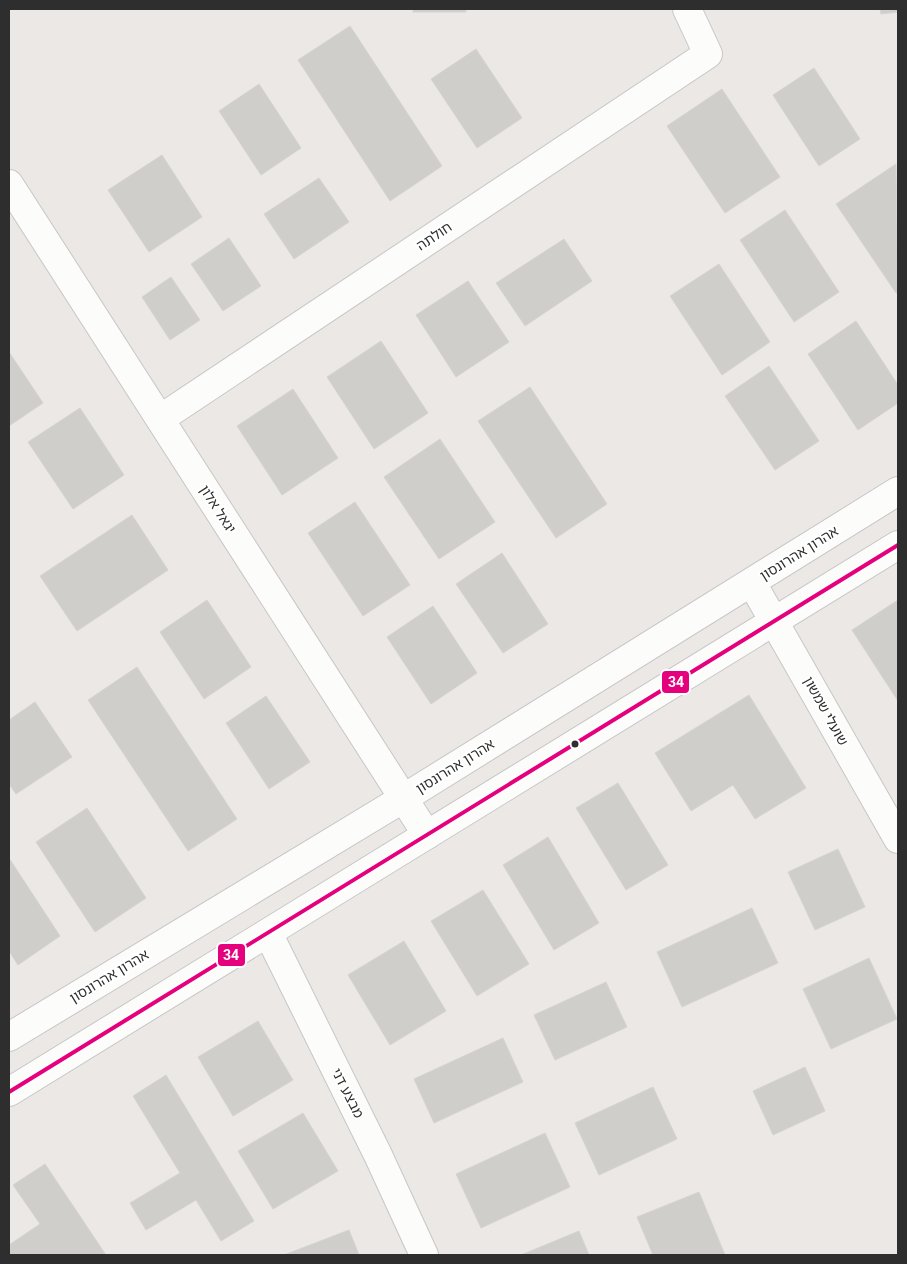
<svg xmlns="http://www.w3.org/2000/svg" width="907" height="1264" viewBox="0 0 907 1264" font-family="Roboto,'Noto Sans Hebrew',sans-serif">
	<rect width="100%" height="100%" fill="#ebe8e5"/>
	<g fill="#d0cecb" stroke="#d6d4d1">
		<rect x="413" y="9" width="53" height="3"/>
		<polygon points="880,9 898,9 898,12 881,14"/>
		<polygon points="350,26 442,166 390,201 298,60"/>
		<polygon points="476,49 522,118 477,148 431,79"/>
		<polygon points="814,68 860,139 819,166 773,95"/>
		<polygon points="259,84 301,148 261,175 219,111"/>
		<polygon points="722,89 780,177 725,213 667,126"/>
		<polygon points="162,155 202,217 149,252 108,190"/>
		<polygon points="896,164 898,292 896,293 836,204"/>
		<polygon points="319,178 349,222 294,259 264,214"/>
		<polygon points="785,210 839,292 794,322 740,240"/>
		<polygon points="229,238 261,286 223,311 191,264"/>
		<polygon points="564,239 592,281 525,326 496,283"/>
		<polygon points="719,264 770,342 722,375 670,296"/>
		<polygon points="171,277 200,320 170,340 142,297"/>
		<polygon points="468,281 509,342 456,377 416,315"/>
		<polygon points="856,321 898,385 898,403 858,430 808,354"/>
		<polygon points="381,341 428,413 374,449 327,377"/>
		<polygon points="9,352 43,403 9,426"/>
		<polygon points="769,366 819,441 775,470 725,396"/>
		<polygon points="530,387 607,504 556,538 478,421"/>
		<polygon points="293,389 338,458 282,495 237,426"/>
		<polygon points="80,408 124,475 73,509 28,442"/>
		<polygon points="440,439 495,522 439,559 384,477"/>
		<polygon points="355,502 410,585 363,616 308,533"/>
		<polygon points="132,515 168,570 77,631 40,576"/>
		<polygon points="502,553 548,624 503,653 456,584"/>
		<polygon points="207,600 251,667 204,699 160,632"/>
		<polygon points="898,600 898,701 852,630"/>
		<polygon points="433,606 477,673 431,704 387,637"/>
		<polygon points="137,667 237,819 188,851 88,700"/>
		<polygon points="749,695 806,788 755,819 733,785 691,811 655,753"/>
		<polygon points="266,696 310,762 269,789 226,723"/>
		<polygon points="35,702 72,757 16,794 9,784 9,720"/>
		<polygon points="618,783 668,865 626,890 576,808"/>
		<polygon points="87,808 146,898 95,932 36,842"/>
		<polygon points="548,837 599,923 554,950 503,865"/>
		<polygon points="838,849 865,907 815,930 788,872"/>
		<polygon points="9,858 60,936 18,965 9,951"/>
		<polygon points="483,890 529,964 477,996 431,921"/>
		<polygon points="752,908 778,963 682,1007 657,952"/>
		<polygon points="404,941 446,1011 390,1045 348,975"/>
		<polygon points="869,958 897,1019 831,1049 803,989"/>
		<polygon points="606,982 627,1027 555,1060 534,1015"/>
		<polygon points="258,1021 293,1080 233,1116 198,1057"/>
		<polygon points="503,1038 523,1082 434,1123 414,1079"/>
		<polygon points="805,1067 825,1111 773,1135 753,1091"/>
		<polygon points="166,1075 254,1221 221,1241 196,1200 146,1230 130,1203 180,1173 133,1096"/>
		<polygon points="653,1087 677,1139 599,1175 575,1123"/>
		<polygon points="303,1113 338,1171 273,1209 238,1151"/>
		<polygon points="545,1133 570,1187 481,1228 456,1174"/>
		<polygon points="45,1164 106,1255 9,1255 9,1245 40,1224 13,1185"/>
		<polygon points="699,1192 725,1255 653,1255 637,1217"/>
		<polygon points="349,1230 359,1255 284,1255"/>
		<polygon points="579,1231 589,1255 521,1255"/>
	</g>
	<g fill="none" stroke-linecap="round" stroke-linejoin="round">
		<g stroke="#c8c6c7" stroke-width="30">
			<g id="street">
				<polyline points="9,184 427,835"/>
				<polyline points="160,419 708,54 687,9"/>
				<polyline points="752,583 898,839"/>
				<polyline points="268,933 378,1155 424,1255"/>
			</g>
		</g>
		<g stroke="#c8c6c7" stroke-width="30">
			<g id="secondary">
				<polyline points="9,1037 404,798 898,491"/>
				<polyline points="9,1092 898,545"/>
			</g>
		</g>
		<use href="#street" stroke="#fcfcfb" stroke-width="28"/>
		<use href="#secondary" stroke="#fcfcfb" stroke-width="28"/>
		<g stroke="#fff" stroke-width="8">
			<polyline id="bus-1" points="9,1092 898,545"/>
		</g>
		<use href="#bus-1" stroke="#e5007d" stroke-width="4"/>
	</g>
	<circle fill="#2e2e2e" stroke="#fff" stroke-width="2" cx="575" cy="744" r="4.5"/>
	<g text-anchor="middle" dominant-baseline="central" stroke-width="4.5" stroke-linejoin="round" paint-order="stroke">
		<g font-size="14" fill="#2e2e2e" stroke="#fff">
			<text transform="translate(434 236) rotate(-34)">חולתה</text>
			<text transform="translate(218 509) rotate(57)">יגאל אלון</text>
			<text transform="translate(799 553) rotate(-32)">אהרון אהרונסון</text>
			<text transform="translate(826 711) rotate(61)">שועלי שמשון</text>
			<text transform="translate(455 766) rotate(-32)">אהרון אהרונסון</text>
			<text transform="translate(109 976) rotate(-31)">אהרון אהרונסון</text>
			<text transform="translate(348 1093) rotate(63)">מבצע דני</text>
		</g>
	</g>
	<g stroke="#fff" stroke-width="2">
		<rect x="661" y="670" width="29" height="24" rx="5" fill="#e5007d"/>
		<rect x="217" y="943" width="29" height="24" rx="5" fill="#e5007d"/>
	</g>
	<g font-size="14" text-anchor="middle" font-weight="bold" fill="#fff">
		<text x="676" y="687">34</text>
		<text x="231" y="960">34</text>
	</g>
	<rect width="907" height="1264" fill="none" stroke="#2e2e2e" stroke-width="20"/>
</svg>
